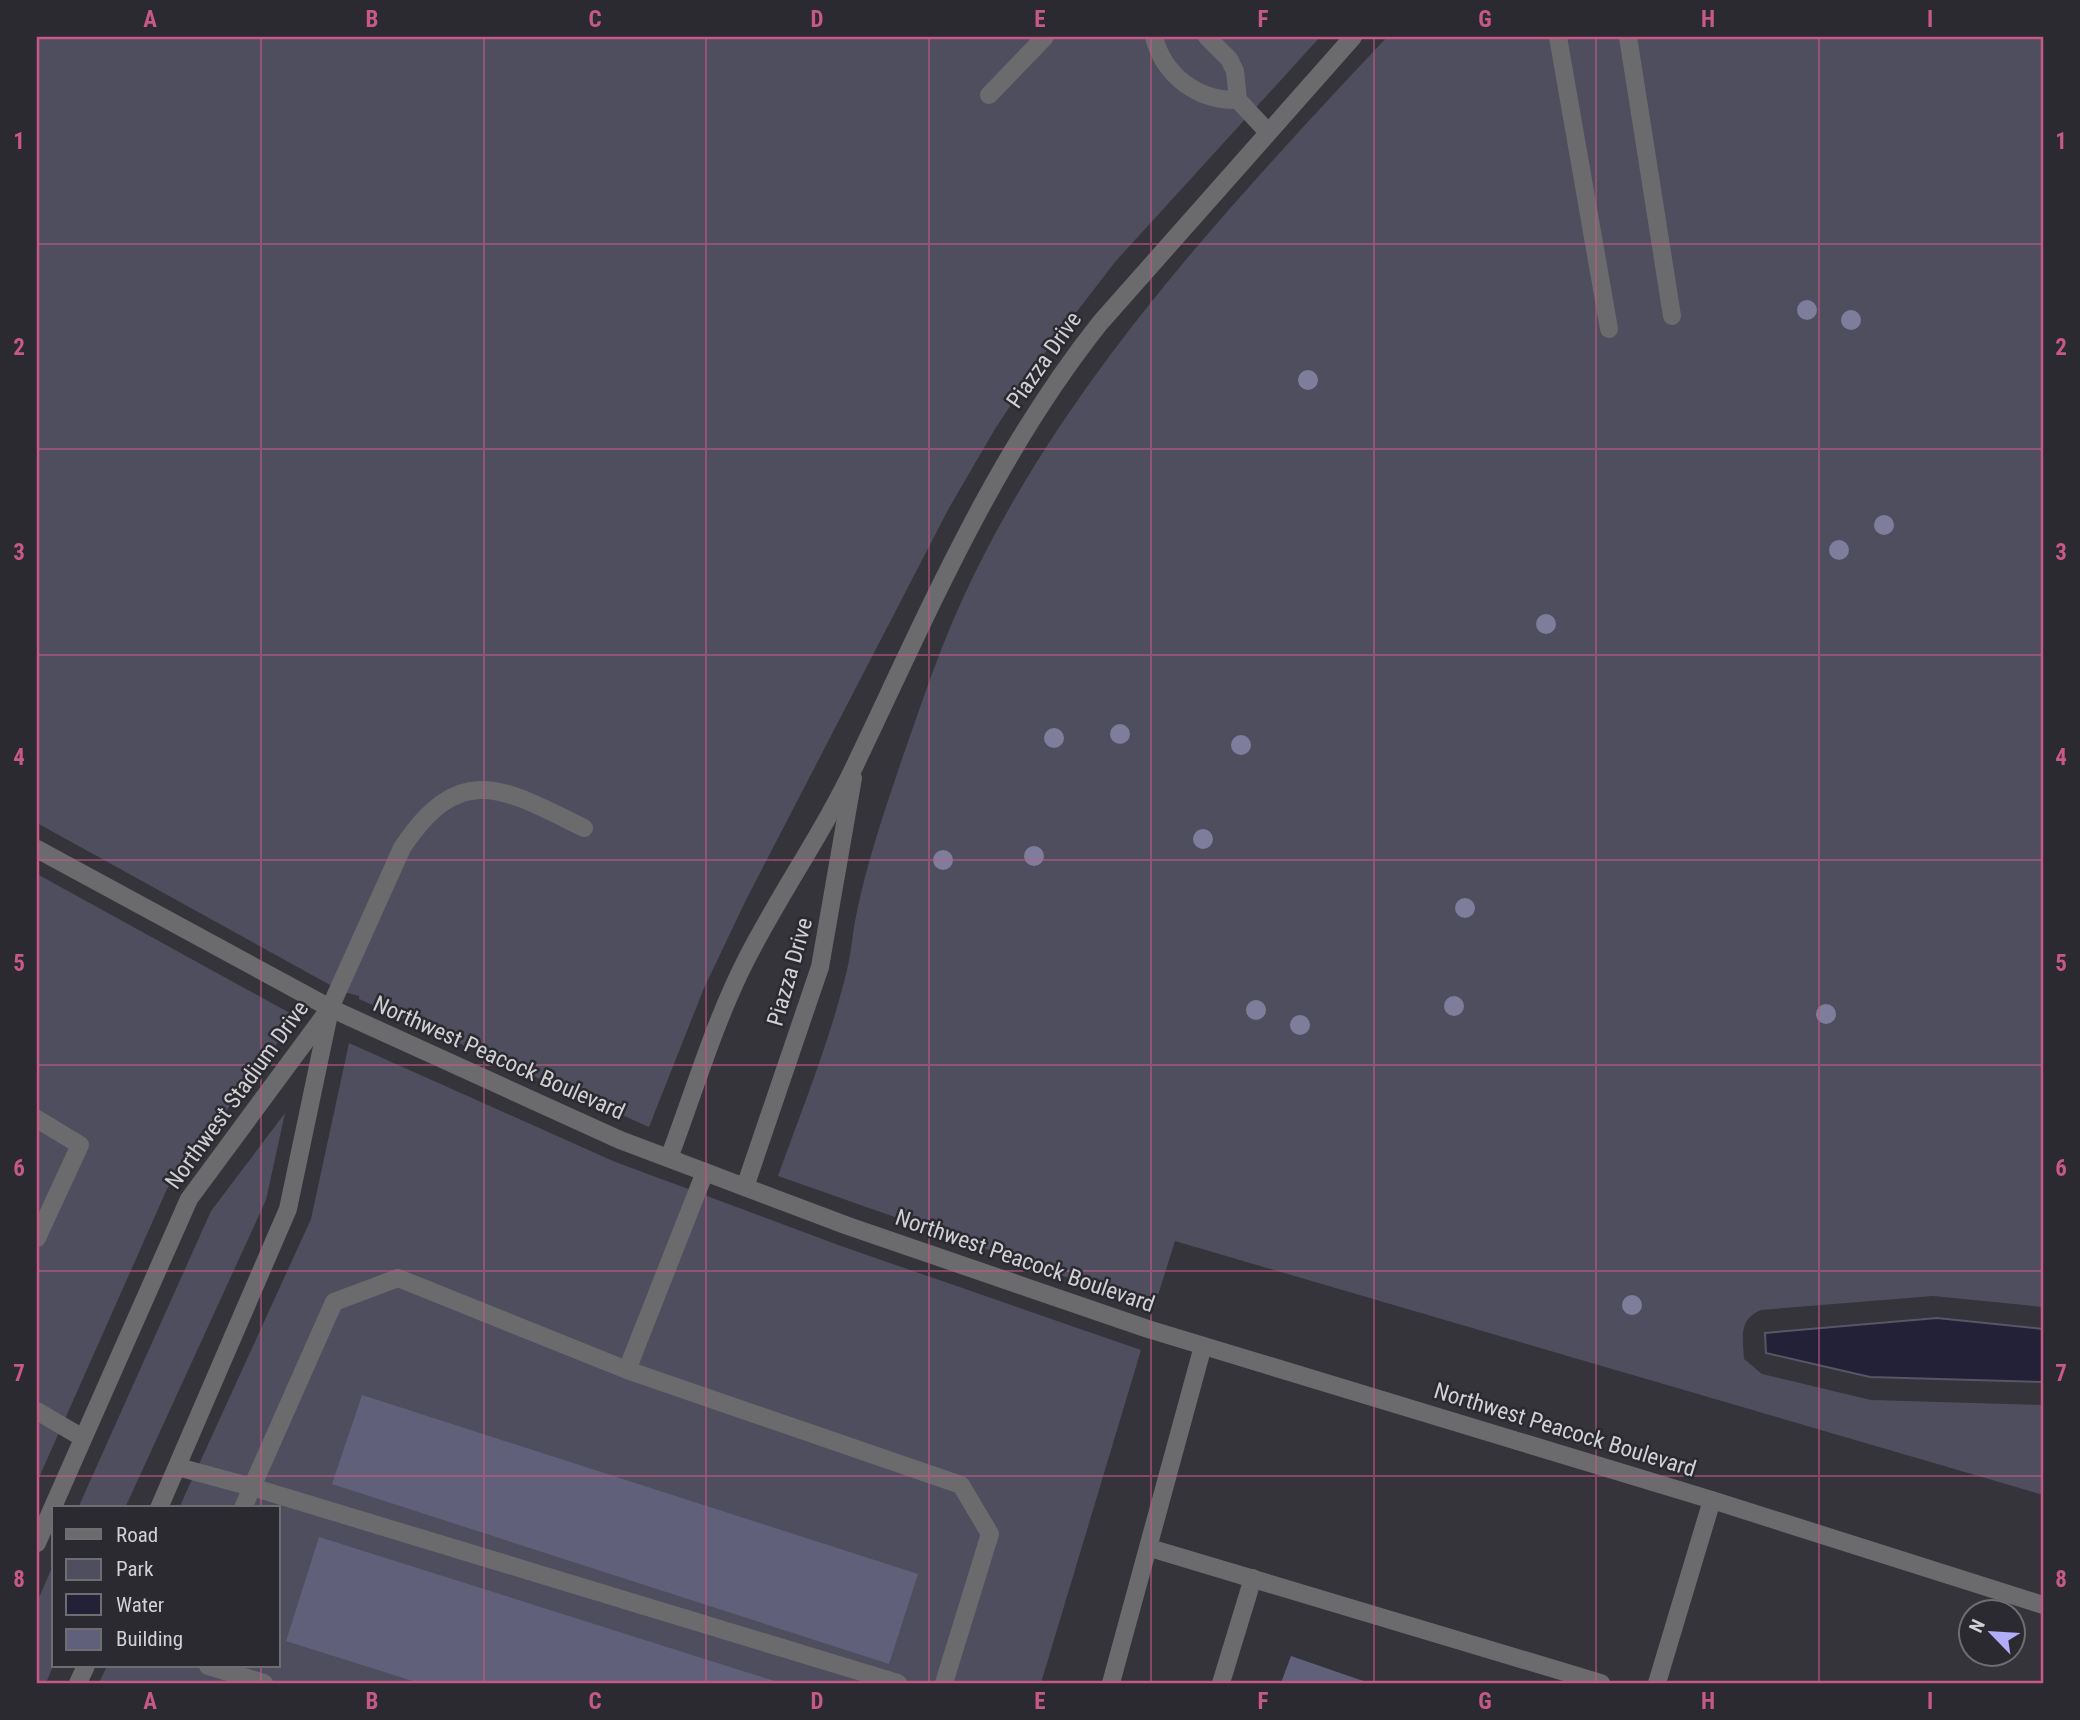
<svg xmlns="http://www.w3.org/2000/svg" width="2080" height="1720" viewBox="0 0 2080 1720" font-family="'Roboto Condensed',sans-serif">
	<rect width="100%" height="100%" fill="#34343a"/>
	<g fill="#4e4e5f">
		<polygon points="37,37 1320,37 1115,262 1045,353 995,429 949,508 747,898 704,988 649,1127 359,999 359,996 341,991 37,823"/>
		<path d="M1387,37H2043V1307L1933,1296L1761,1310C1738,1320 1743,1337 1744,1359L1762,1374L1871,1400L2043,1405V1495L1175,1241L1154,1308L778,1176C801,1112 827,1048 844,982C851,959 852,934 857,911C868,859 885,809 902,759C921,705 939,650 963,598C1062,383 1227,208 1387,37Z"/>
		<polygon points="37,874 297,1017 167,1189 37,1482"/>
		<polygon points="349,1043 613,1161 841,1246 1141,1350 1041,1683 99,1683 107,1666 278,1666 278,1508 179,1508 311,1219"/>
		<polygon points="285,1113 266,1200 125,1508 78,1508 211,1211"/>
		<polygon points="54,1563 54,1664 46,1683 37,1683 37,1602"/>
	</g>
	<polygon fill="#222137" stroke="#565666" stroke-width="2" points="1937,1318 2043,1329 2043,1382 1870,1377 1766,1353 1765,1333"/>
	<g fill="#61607a">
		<polygon points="362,1395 918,1574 889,1664 332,1484"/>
		<polygon points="319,1537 781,1683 419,1683 286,1641"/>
		<polygon points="1291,1656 1369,1683 1281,1683"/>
	</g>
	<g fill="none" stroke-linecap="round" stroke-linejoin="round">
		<g stroke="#6b6b6e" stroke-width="18">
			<path d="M1154,37C1164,76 1198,101 1238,100"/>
			<polyline points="1207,37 1229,59 1235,71 1238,100 1267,131"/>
			<polyline points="1558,37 1609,329"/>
			<polyline points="1628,37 1672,316"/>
			<polyline points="989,95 1045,37"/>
			<polyline points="37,849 330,1008 620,1140 705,1172 848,1226 1148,1329 1712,1500 2043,1605"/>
			<polyline points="37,1119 80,1145 37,1238"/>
			<path d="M669,1158C694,1092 714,1023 746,960C780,893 825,830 857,761C929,610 995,455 1100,323L1353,37"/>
			<polyline points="705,1172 627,1370 961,1485 990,1534 944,1683"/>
			<polyline points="745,1187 820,967 853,778"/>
			<polyline points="627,1370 398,1278 334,1302 252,1487 898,1683"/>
			<polyline points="37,1411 83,1438"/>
			<polyline points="178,1467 252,1487 243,1508"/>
			<polyline points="159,1508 288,1209 329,1014"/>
			<path d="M37,1543L189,1199L330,1008L402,848C461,759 504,789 584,828"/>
			<polyline points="1150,1548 1601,1683"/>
			<polyline points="208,1666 264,1683"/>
			<polyline points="78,1683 86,1666"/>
			<polyline points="1111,1683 1203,1346"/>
			<polyline points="1221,1683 1253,1578"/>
			<polyline points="1657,1683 1712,1500"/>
		</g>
	</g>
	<g fill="#7e7d9b">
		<circle cx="1807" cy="310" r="10"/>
		<circle cx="1851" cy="320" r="10"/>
		<circle cx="1308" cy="380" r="10"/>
		<circle cx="1884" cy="525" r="10"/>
		<circle cx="1839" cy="550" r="10"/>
		<circle cx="1546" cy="624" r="10"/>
		<circle cx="1120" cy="734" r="10"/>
		<circle cx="1054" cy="738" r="10"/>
		<circle cx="1241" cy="745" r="10"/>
		<circle cx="1203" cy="839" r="10"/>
		<circle cx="1034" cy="856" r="10"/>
		<circle cx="943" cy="860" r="10"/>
		<circle cx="1465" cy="908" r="10"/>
		<circle cx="1454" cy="1006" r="10"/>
		<circle cx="1256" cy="1010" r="10"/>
		<circle cx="1826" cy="1014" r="10"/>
		<circle cx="1300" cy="1025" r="10"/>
		<circle cx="1632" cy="1305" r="10"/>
	</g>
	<path fill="none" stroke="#c75986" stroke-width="2" stroke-opacity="0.55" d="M261,37V1508M484,37V1683M706,37V1683M929,37V1683M1151,37V1683M1374,37V1683M1596,37V1683M1819,37V1683M37,244H2043M37,449H2043M37,655H2043M37,860H2043M37,1065H2043M37,1271H2043M37,1476H2043M261,1666V1683"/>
	<g text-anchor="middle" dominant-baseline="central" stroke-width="5" stroke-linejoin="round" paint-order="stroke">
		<g font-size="23" fill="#d1d1d5" stroke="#2a2a30">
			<text transform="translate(1044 360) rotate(-55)">Piazza Drive</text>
			<text transform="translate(790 972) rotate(-74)">Piazza Drive</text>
			<text transform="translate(499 1058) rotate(24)">Northwest Peacock Boulevard</text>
			<text transform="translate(237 1095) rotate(-54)">Northwest Stadium Drive</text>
			<text transform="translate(1025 1261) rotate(19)">Northwest Peacock Boulevard</text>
			<text transform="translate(1565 1430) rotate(17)">Northwest Peacock Boulevard</text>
		</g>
	</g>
	<rect width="2080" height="1720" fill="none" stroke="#2a2a30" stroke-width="77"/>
	<rect x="52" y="1506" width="228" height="161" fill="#2a2a30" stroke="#6d6d72" stroke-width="2"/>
	<rect x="66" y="1529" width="35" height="10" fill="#6b6b6e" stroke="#6d6d72" stroke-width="2"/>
	<text x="116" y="1542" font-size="21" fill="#d1d1d5">Road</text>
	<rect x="66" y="1559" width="35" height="21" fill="#4e4e5f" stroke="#6d6d72" stroke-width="2"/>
	<text x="116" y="1576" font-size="21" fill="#d1d1d5">Park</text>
	<rect x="66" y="1594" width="35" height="21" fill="#222137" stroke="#6d6d72" stroke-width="2"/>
	<text x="116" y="1612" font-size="21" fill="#d1d1d5">Water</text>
	<rect x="66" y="1629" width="35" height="21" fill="#61607a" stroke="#6d6d72" stroke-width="2"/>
	<text x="116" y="1646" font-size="21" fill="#d1d1d5">Building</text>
	<g transform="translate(1992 1633) rotate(295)"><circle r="33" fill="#2a2a30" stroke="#6d6d72" stroke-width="2"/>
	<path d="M0-5L12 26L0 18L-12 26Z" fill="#b1adfa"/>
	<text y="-10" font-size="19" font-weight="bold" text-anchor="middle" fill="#d1d1d5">N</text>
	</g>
	<rect x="38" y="38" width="2004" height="1644" fill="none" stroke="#c75986" stroke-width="2.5"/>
	<g font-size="23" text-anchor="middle" font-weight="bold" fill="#c75986">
		<text x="150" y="27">A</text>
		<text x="372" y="27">B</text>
		<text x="595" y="27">C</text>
		<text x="817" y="27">D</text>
		<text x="1040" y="27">E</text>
		<text x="1263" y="27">F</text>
		<text x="1485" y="27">G</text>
		<text x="1708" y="27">H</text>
		<text x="1930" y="27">I</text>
		<text x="19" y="149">1</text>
		<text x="2061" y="149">1</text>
		<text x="19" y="355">2</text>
		<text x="2061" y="355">2</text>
		<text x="19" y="560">3</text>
		<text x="2061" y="560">3</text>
		<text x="19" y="765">4</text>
		<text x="2061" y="765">4</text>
		<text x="19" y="971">5</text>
		<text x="2061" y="971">5</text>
		<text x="19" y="1176">6</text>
		<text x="2061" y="1176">6</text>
		<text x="19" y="1381">7</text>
		<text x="2061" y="1381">7</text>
		<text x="19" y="1587">8</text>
		<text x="2061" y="1587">8</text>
		<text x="150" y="1709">A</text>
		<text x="372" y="1709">B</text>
		<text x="595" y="1709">C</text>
		<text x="817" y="1709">D</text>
		<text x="1040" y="1709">E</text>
		<text x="1263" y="1709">F</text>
		<text x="1485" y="1709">G</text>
		<text x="1708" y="1709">H</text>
		<text x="1930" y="1709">I</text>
	</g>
</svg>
